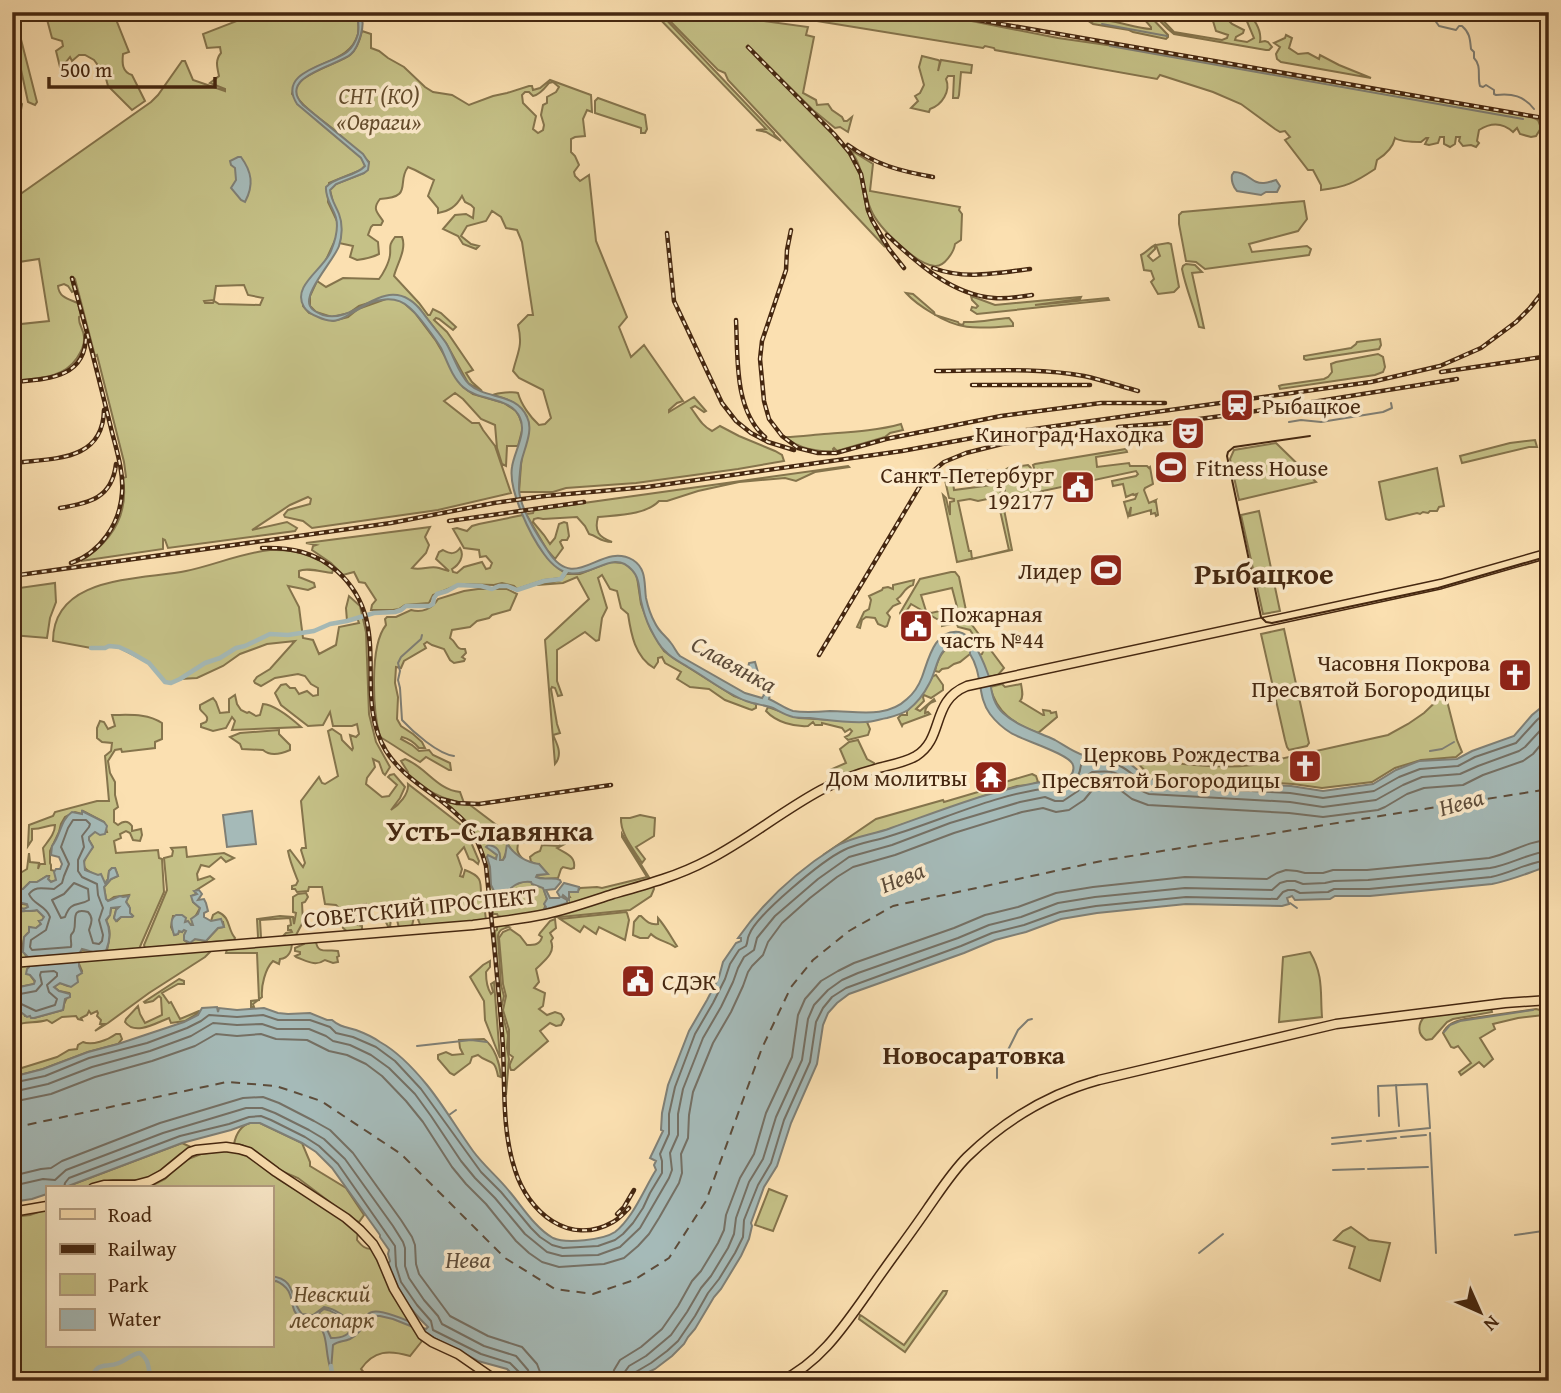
<svg xmlns="http://www.w3.org/2000/svg" width="1561" height="1393" viewBox="0 0 1561 1393" font-family="'Gentium Book Plus',serif">
	<rect width="100%" height="100%" fill="#fbe0b1"/>
	<filter id="stains"><feTurbulence type="fractalNoise" baseFrequency=".00286" numOctaves="4"/><feColorMatrix values="0 0 0 0 .2 0 0 0 0 .09 0 0 0 0 .02 0 0 0 .5 -.17"/></filter>
	<radialGradient id="worn" r=".72"><stop offset=".6" stop-color="#630" stop-opacity="0"/><stop offset="1" stop-color="#630" stop-opacity=".3"/></radialGradient>
	<g fill="#c5c187" stroke="#85744c" stroke-width="2" fill-rule="evenodd">
		<polygon points="12,12 14,12 37,102 35,105 28,102 20,65 18,64 16,66 19,91 15,96 22,104 21,110 16,107 17,103 14,103 12,97"/>
		<path d="M45,12H113L129,52L123,54C122,63 122,72 132,75L145,101L132,110L108,86L105,75L94,60L85,55H79L72,61L70,57L62,67H60L56,51L63,46L62,41L52,38Z"/>
		<path d="M260,12H355C359,19 359,26 358,34C349,68 298,59 292,94L320,123L362,158L365,166L361,170L329,183L328,202L337,221V236L325,262L305,286L303,306L309,313L333,321L348,317L358,309L386,299H397L404,303L415,313L436,341L463,387L473,394L504,403L516,411L519,416L523,427L518,446H507L506,466L502,464L497,448L495,425L481,419L463,399L455,393L444,401L472,423H479L483,430L495,446L511,493L438,510L312,528L303,521L285,517L284,515L288,510L310,504L311,499L308,497L290,505L252,530L287,522L297,528L295,531L168,548L165,540L163,539V549L81,561C111,542 129,515 123,478L126,477L124,462L97,355L95,356L75,279L73,277L71,278L74,291L72,292L68,286L64,284L58,286C59,298 69,299 78,303L81,316L79,317C78,325 84,329 84,337C85,344 81,352 77,358C62,380 36,378 12,381V325L49,321L39,259L12,263V200L151,102L158,95L182,61H185L193,80L225,91V89L210,83L219,76C217,67 215,60 221,53L220,47L207,48L203,34ZM244,285L248,295L263,298L260,305L219,304L214,301L213,303H205L204,301L214,300L216,286Z"/>
		<polygon points="637,12 659,12 774,133 774,134 781,141 766,132 756,130 766,129 655,14"/>
		<polygon points="662,12 728,12 735,17 808,27 806,35 814,37 803,93 816,100 817,105 828,104 832,110 842,117 844,121 847,121 852,117 848,132 840,127 835,128 813,110 748,46 747,47 834,135 849,154 860,175 867,211 885,247 728,80 725,73 718,70 670,21 670,18"/>
		<path d="M764,12H840L862,15L887,12H926L1058,38L1142,50L1532,117L1538,120L1541,128L1536,136L1531,137L1520,134L1517,128L1513,132C1502,122 1490,123 1479,130L1477,141L1479,143L1476,147L1471,145L1463,146L1459,141L1460,137H1456L1455,144L1450,147L1444,144V137H1440L1438,143L1429,145L1425,144L1428,138H1426L1421,142C1414,142 1401,142 1395,138C1393,147 1385,155 1377,160L1375,169C1354,183 1346,187 1321,190V185L1313,170H1308L1285,140L1290,137L1285,131L1280,132L1275,129L1241,104L1213,92L1160,75L1157,79L995,50L994,48L985,46L983,48L817,21L789,12L786,14Z"/>
		<path d="M1138,12H1146L1168,35V37L1166,39L1133,32L1129,30L1093,24L1090,22C1108,16 1131,28 1151,29V27Z"/>
		<path d="M1151,12H1155L1174,32L1222,40L1227,38L1228,35L1216,31L1213,21L1217,19H1227L1232,24L1244,30L1243,33L1236,37L1235,40L1247,42L1254,38L1243,12C1254,15 1262,31 1260,42L1265,41L1268,42L1272,47L1269,50H1266L1174,34L1168,29Z"/>
		<path d="M362,31L371,34V48L379,51L388,58L404,67L425,87L433,92L452,95L469,105L493,96L507,93L529,86H532L533,90L540,88L550,80L591,95L592,112L587,110L583,119L585,136L575,137L571,139V152L575,156L579,165L574,172L575,176L580,181L589,175L596,241L627,317L619,327L631,357L644,345L683,401L677,403L669,410V412L694,397L706,411L704,412L695,406L691,408C698,417 701,425 712,431L720,426L739,436L775,451L782,455L784,461L738,469L636,483L566,488L553,492H519L521,465L527,417C519,403 508,399 493,395C497,393 514,391 518,393C521,404 530,417 539,425L545,424L551,418L543,390L519,378L513,371C518,351 523,346 518,325L528,315H533L522,242L517,230L506,228L501,217L492,211L486,221L467,226L461,236L471,244L479,246L476,249L463,244L458,236L443,229L455,215L466,214L473,218L474,208L471,205L465,202L462,196C456,207 449,211 438,213V208L428,196L434,180L415,170L408,167C396,183 414,197 380,199C372,209 377,212 383,221L381,225H373L371,227L368,235L378,242L379,254C373,257 364,259 357,260L350,257L353,246L339,243L341,235L330,190L336,184L364,173L369,162C357,151 345,139 333,129C322,120 308,111 299,100C281,77 340,64 350,55C357,49 360,40 362,31ZM553,82L559,87L556,92L547,97V103L543,105L541,115L544,125L543,130L538,133L533,129L536,116L523,103L522,95L525,92H529L533,96C540,95 545,88 549,83Z"/>
		<polygon points="1286,35 1292,38 1289,48 1298,54 1308,53 1319,59 1320,55 1339,65 1371,78 1281,62 1277,59 1276,54 1280,47 1274,43 1285,38"/>
		<path d="M922,56L938,60L940,61L938,71L941,60L972,65L971,73L961,72L959,95L958,98H953L954,76H948L946,79C951,91 942,105 930,109L929,112L911,108L918,101L915,96L920,93L924,85L919,67Z"/>
		<polygon points="598,98 645,115 647,129 645,133 641,133 641,128 595,113 595,101"/>
		<path d="M849,149L873,164L870,191L960,207L959,210L962,214L961,240L955,244C954,252 944,267 935,266C916,265 878,227 871,210C862,189 865,167 849,149Z"/>
		<polygon points="1304,201 1307,219 1298,231 1249,244 1252,252 1307,246 1311,249 1309,255 1205,269 1196,262 1186,261 1179,224 1179,215 1182,212"/>
		<path d="M395,237H402C407,249 397,264 394,276L419,303L428,315H430L433,309L441,313L456,327L453,330L439,319L436,318L434,320L447,332L473,370L466,373L472,382L482,391L468,383L446,343L419,308L411,301L394,295L359,306L349,313L332,317L316,312L310,306V296L317,281L326,287L343,278L379,279C383,274 389,263 390,255C391,246 388,246 395,237Z"/>
		<path d="M1168,243L1171,244L1179,287L1174,292L1158,294L1151,282L1154,279L1151,271L1144,270L1141,255C1147,252 1149,248 1155,245V249L1148,256L1153,261L1160,256L1156,245Z"/>
		<path d="M1186,264L1195,265L1202,272L1192,273L1204,328L1199,327C1194,307 1186,289 1182,269L1183,266Z"/>
		<path d="M906,293L913,294L934,312L935,315L958,322L959,324L963,325L964,322C979,323 993,319 1009,318L1013,323V326C979,328 962,332 932,313C922,307 914,302 906,293Z"/>
		<polygon points="971,296 995,305 1081,297 1080,299 1035,305 1108,298 1109,300 977,314 971,310 972,307 976,308 978,306 972,300"/>
		<polygon points="1380,339 1381,345 1379,349 1306,360 1304,359 1304,356 1351,348 1356,344 1357,342"/>
		<polygon points="1378,354 1383,357 1385,367 1383,372 1375,375 1280,389 1279,386 1282,385 1324,379 1328,377 1332,372 1331,364 1336,362"/>
		<path d="M901,424L903,430L890,433L885,437L837,451L834,448L833,449L834,452C816,451 799,449 785,437C799,437 811,435 824,434C851,432 876,431 901,424Z"/>
		<polygon points="1535,440 1537,447 1529,447 1462,463 1460,456 1510,443"/>
		<polygon points="1276,443 1316,482 1239,500 1230,459 1234,450"/>
		<polygon points="1126,449 1127,452 1096,457 1097,467 1129,463 1130,466 1147,466 1149,468 1150,467 1153,484 1145,488 1144,490 1149,503 1156,500 1155,502 1156,502 1158,515 1156,516 1155,513 1151,514 1151,510 1130,516 1131,507 1128,516 1124,502 1135,499 1137,494 1134,495 1133,494 1126,497 1123,484 1113,486 1112,481 1136,476 1138,474 1136,471 1019,496 1020,503 1016,510 1012,498 1007,499 1001,476 1002,472 1008,468 1028,465 1030,467 1038,479 1033,465 1035,464"/>
		<path d="M848,466L849,467L815,472L796,481L785,478L739,482L698,491L667,501H659C646,515 618,515 598,517C594,532 599,537 612,542C599,542 598,536 589,534L585,526L577,517L543,519L538,518L534,519L533,522L544,535L550,544L555,538L559,524L564,522L567,523L569,536L567,540H562L560,542L563,548L555,559L547,550L526,514L533,513L534,510Z"/>
		<polygon points="1437,468 1444,506 1439,507 1437,511 1430,511 1428,513 1423,512 1420,514 1417,513 1389,520 1386,519 1379,482"/>
		<path d="M989,470L995,472L998,480L993,481L992,475L953,481L954,490L999,484L1012,550L957,562L943,495L946,498L950,515V502L954,501V499L949,498L945,480ZM997,497L1009,550L972,559L971,551H969L958,501L970,499L978,501Z"/>
		<polygon points="1259,511 1280,611 1263,614 1241,515"/>
		<path d="M523,515C534,537 543,560 565,573L561,578L544,580L517,589L514,586L502,583L494,585L460,584L433,595L429,603L405,605L399,609L393,610H371L372,605L376,600L365,583L359,582L354,572L343,575L331,563L312,550L313,546L316,545L306,543L430,527L425,537L429,545L426,553L412,568C421,571 430,565 439,568C442,569 445,570 449,571L436,559L439,552L443,550C450,554 455,555 460,548C465,556 459,565 452,569L453,572L457,573L464,567L482,562L486,569L490,568L492,563L486,556L480,557L479,550L464,548L453,529L457,528L467,531L472,526L479,524Z"/>
		<path d="M270,550C294,549 316,554 333,570L332,573C322,572 307,567 299,571V577L314,583L315,587L308,590L288,586L299,607L303,638L313,640L319,654L336,645L339,627L359,623L357,618L347,621L346,608L349,596L360,606L366,632L369,714L376,742L390,767L385,775L383,773L379,762L373,759L375,767L367,778L366,784L382,797L389,796L397,785L388,777L390,775L394,774L405,787L400,798L391,810C399,805 409,794 408,784L461,825L468,835L479,861L478,864L473,860L469,859L464,847L457,855L462,869L460,876L463,877L465,870C481,876 481,880 481,895H486L487,902L484,903L486,920L421,927L414,909L410,911L414,917L412,926L399,928L397,920H391L390,926L393,928H389L382,915L385,912L384,908L380,909L377,906L367,907L366,904L362,905V907L357,909L358,919H356V922H358V925L362,926V930L349,933L343,928L338,907L336,905L325,904L322,887H309L308,891L297,892L295,889H292V886L296,885L298,881C294,871 290,862 288,851L290,850L303,867L305,863L301,850L302,848H306L301,801L319,777L322,783L325,784L338,776L328,731L332,729L341,735L342,740L352,750L353,748L350,735L356,737L359,734L357,724L352,726H333L330,712L323,725L308,726L281,705L275,693L281,685L286,684L290,688H295L299,694L307,691L313,696L318,695V688L311,684L305,676L298,674L275,678L261,686L255,683L254,681L257,677L270,669L295,641L267,644L240,654L223,666L197,678L180,679L171,683L165,682L149,663L118,647L109,646L105,648H91L53,641C53,575 140,580 186,571C215,565 241,553 270,550Z"/>
		<path d="M610,562L624,563L634,571L637,577L641,604L651,630L664,651L675,659L734,696L756,704V708L752,710L749,709L725,700L709,689L690,687L677,679L681,672L665,663L662,657L658,658V662L654,668C635,657 631,634 628,614L621,608L617,591L610,589L602,575L598,578L607,608L602,618L599,640L596,641L585,632L557,650V681L562,695L558,696L555,688L552,687L551,689L557,724L560,733L553,735C557,744 563,754 555,764L545,640L589,599L577,577L563,583L537,585L561,580L566,574H580Z"/>
		<polygon points="951,572 955,572 959,577 967,615 956,609 957,607 952,588 921,595 926,611 931,613 953,608 967,617 972,625 1004,668 998,675 988,677 979,655 982,654 984,649 980,643 980,638 974,636 970,630 958,627 955,619 948,622 948,624 952,622 952,624 942,626 942,622 911,604 904,615 901,615 900,613 920,579"/>
		<path d="M914,580L913,585C903,588 904,595 897,599L900,603L893,606L887,613L890,617L887,626L885,627L878,624L875,618L866,617L862,620L860,628L857,627L864,612L869,609L871,600L869,596L882,590L883,588L888,587L893,589V585Z"/>
		<polygon points="55,583 56,602 50,618 47,638 12,635 12,589"/>
		<path d="M478,589H507L517,594L510,610L492,615L489,618L477,621L470,627L452,630L450,638C458,643 455,650 465,649L466,653L462,657L465,659L464,661L454,663L450,660L444,649L432,645L427,642L424,644L426,648L404,661L401,668L396,667L395,683L398,697L397,719L401,726L413,734L422,742L425,748H419C414,742 410,739 402,737L401,739L412,745L419,751L429,750L433,755L450,763L451,770H449L426,757L420,762C406,754 394,745 380,737C373,712 369,646 386,625L385,619L387,617H396L411,610C422,613 432,609 438,599L464,591Z"/>
		<polygon points="1284,629 1309,743 1307,746 1289,750 1287,747 1285,740 1261,634"/>
		<path d="M957,643L963,644L970,650V654L960,662L954,664L948,668L942,669L939,672L935,671C938,657 943,648 957,643Z"/>
		<path d="M936,675L943,685V690L931,698L924,695L923,697L924,701L916,709L920,711L934,699L935,701C929,703 925,707 925,713L928,712L930,714L903,724L902,726L898,718L901,715H907V711L923,693L933,676Z"/>
		<path d="M1002,684L1005,687L1021,684C1022,690 1024,697 1020,701L1043,715H1044L1043,710L1050,711L1051,713L1056,712L1057,717L1038,733C1014,724 997,713 990,687Z"/>
		<path d="M1445,693L1457,740L1462,752L1456,757L1421,760L1395,768L1372,782L1322,788L1293,784L1149,775L1129,754L1130,752C1161,765 1220,769 1253,765L1388,735L1408,724L1424,713Z"/>
		<path d="M235,695L237,704L241,710L247,713L249,712L256,716L260,715L263,704C276,705 291,718 301,727L232,730L235,721L232,717L226,728L213,731L201,727V724L206,722C210,716 203,714 200,709V705L213,698L216,702L220,713L229,712V699Z"/>
		<path d="M768,707L799,718L867,722L870,729L868,735L848,740L845,737L849,735L852,731L850,729L845,732L842,728L822,723V725H815L813,722L808,726C794,727 776,722 766,711Z"/>
		<path d="M112,715C130,715 147,713 162,723V739L155,742V748L122,752L121,749L115,750L108,761L110,773L115,782V795L118,807L114,810V822L118,825C123,821 128,820 132,826V831L141,829L142,835L140,841L133,840L130,833L126,831L120,834L121,838L114,841L116,853L158,850L159,858L162,859L164,892L139,949L12,961V900L13,902L28,905L27,909L14,908L16,912C22,910 30,912 37,910L44,917L42,921H39L41,924L35,929L30,927L29,932C22,938 21,949 26,956C45,954 66,950 84,950C92,950 98,952 107,950C109,940 112,930 106,921L110,915L111,908H119L116,910L114,918L117,921L121,917H132L133,916L130,913L129,906L126,902L129,895L114,897L108,901L106,899L104,887L111,879L118,876L115,868H112L109,871L108,879L105,884C96,868 70,875 93,847L89,840V837L94,832H107L104,822L83,811L82,814L75,812L65,817L61,824L59,832L50,851V863L51,865V870L55,871L57,880L51,882L48,879L49,876H47L37,882H30L23,889L12,890V878L27,869L29,853L30,862L39,863L38,869L40,864H45L43,848C48,841 55,834 55,825C47,825 43,829 32,829V840L28,846L29,825L53,816L55,812L97,801H109L105,756L111,751L112,743L102,742L97,738V728L100,721L104,722L108,729L115,726Z"/>
		<path d="M279,730V734L290,745V750C281,754 271,757 263,750L242,749L240,744L230,737L240,733Z"/>
		<polygon points="858,740 867,759 874,763 873,767 848,774 832,769 846,763 840,749 849,742"/>
		<path d="M405,759C425,766 437,790 460,792L464,803C441,800 424,789 407,774L408,772L401,761Z"/>
		<polygon points="1032,774 1036,776 1038,782 1031,785 1017,786 987,795 887,830 843,843 823,855 876,819 943,800 944,802 978,792 978,790"/>
		<path d="M439,798L451,803L470,805L511,836L524,834L527,837L526,842L523,843L519,841C516,849 517,853 523,859L515,855L509,846L503,860H499L500,857L491,850L497,855L496,860L488,856L487,857L490,867L491,885L496,895L492,900L497,904L513,885H510L509,883L513,881L514,885L524,881H532V884L543,887L547,899L544,910L566,903L567,900L562,896L563,895L566,898L570,897L568,894L569,892H577L580,888L597,887L602,888L647,877L622,837V834L650,879L547,911L504,918L498,916L497,914H493V903L491,899C488,871 485,843 465,820C457,812 447,806 439,798Z"/>
		<path d="M640,815L655,818L654,836L636,847L645,859L642,863C634,850 620,834 621,818H630Z"/>
		<path d="M565,838V844L557,848C566,854 576,856 574,868L571,869L563,867L561,869L558,878L545,879L536,877L537,875L547,874L539,864L537,865L540,867L542,871L537,873L535,871L534,865L536,864L531,862L530,857L535,853L540,851L542,845L559,846Z"/>
		<path d="M186,847L187,857L224,853L234,858L226,862L221,857L209,867L201,865L197,874L198,880L210,876L214,879L195,891L197,893L192,896L193,902L200,908L195,917L194,925L185,923L179,916H173L171,927L175,935L178,934L179,931L182,932L183,929L186,931L184,940L188,943L195,939L206,941L218,928L224,927L223,922L211,921L213,915L218,912C231,917 227,929 235,938L234,940L145,948L144,945L167,890L164,858L172,856L173,851L171,848Z"/>
		<polygon points="653,885 654,889 651,896 630,910 561,917 555,917 554,915"/>
		<polygon points="306,893 308,897 305,902 302,903 303,922 296,935 285,937 283,936 286,933 292,932 291,930 288,930 288,926 291,925 290,918 260,920 261,937 257,940 258,937 257,919 280,916 293,917 294,924 296,913 293,912 293,897 298,894"/>
		<polygon points="626,912 627,913 629,920 625,940 599,927 596,934 584,926 580,932 560,919"/>
		<path d="M639,916H641C647,922 650,925 658,924V918C666,927 671,937 677,946L675,947C667,941 658,941 651,934L648,938H640L633,935L634,922Z"/>
		<path d="M555,919L556,928L550,933L553,938L551,941C556,953 544,961 536,969L539,982L534,988L545,993L543,1006L539,1009L547,1015L555,1012L561,1014L564,1019L561,1025L556,1026L550,1023L540,1031L548,1041L514,1070H511C508,1064 511,1063 513,1057L509,1054V1030L503,1010L506,996L503,984L499,938L503,932L510,929L520,936L527,945C534,945 540,945 542,937L539,935L540,933L550,921Z"/>
		<path d="M500,923L509,927C502,929 498,930 498,937L501,985L504,996L501,1009L508,1035L507,1048L509,1059L506,1095L495,931L497,930V927L494,926Z"/>
		<path d="M316,941C317,955 328,949 338,951L339,956L337,957L338,962L333,963L325,960C315,967 307,961 296,957L295,956L300,954V952L295,951V948L304,944L305,942Z"/>
		<path d="M292,942C292,950 289,958 280,959L279,964L273,961C265,969 261,986 262,997L253,1004L254,1007H251V1001L259,1000L257,953H226L227,949Z"/>
		<path d="M213,949L205,957L149,993L108,1023L95,1031L104,1024H100L101,1020L97,1016L98,1013L97,1011L91,1014L89,1011L87,1015L81,1018L82,1020L78,1019L76,1016L62,1017L52,1023L47,1020C35,1024 22,1020 12,1028V1009L15,1008L24,1013L25,1016H30L34,1018L63,1010L64,1004L69,993L59,991L54,987L60,983L68,986L82,971L79,964L30,975L35,982L34,984L19,987L15,982L12,981V965Z"/>
		<path d="M1310,952C1324,976 1320,993 1322,1017L1279,1022L1283,957Z"/>
		<path d="M490,961V967L486,972C486,979 487,988 491,994L493,992L491,984L494,982L500,1058L485,1020L484,1001L470,977L483,965Z"/>
		<path d="M179,979L184,981V984H178L162,993L169,1003L171,1002L180,1019L199,1011L200,1012L185,1021L171,1023L169,1018C156,1023 135,1036 125,1022L126,1019L138,1006L140,1014L145,1023L162,1015L161,998L159,996L153,1001L145,1003L144,1002Z"/>
		<path d="M1491,1008L1492,1012L1453,1019L1447,1022L1432,1039L1426,1040C1417,1034 1418,1024 1424,1017Z"/>
		<path d="M1536,1009L1540,1010L1544,1015L1518,1018L1493,1024L1495,1029L1480,1038L1493,1059L1484,1067L1479,1062L1461,1075L1459,1072L1471,1063L1458,1046L1454,1048L1451,1047L1443,1033C1447,1024 1455,1021 1465,1019Z"/>
		<path d="M116,1034H120L122,1039L118,1044L88,1052L43,1069L12,1077V1071L57,1057L69,1050L77,1049L78,1045L83,1042C92,1046 108,1040 116,1034Z"/>
		<path d="M484,1039C495,1047 500,1064 501,1077L498,1076C494,1056 489,1065 478,1055L472,1057L470,1063L454,1075L450,1073L438,1059V1055L446,1052L452,1055L463,1054L460,1048L459,1040Z"/>
		<path d="M250,1123H260L302,1143L310,1162V1166L346,1188L364,1215L359,1222L355,1221L298,1178L279,1170L254,1151L242,1145L234,1144C236,1134 240,1126 250,1123Z"/>
		<polygon points="182,1143 193,1148 180,1154 156,1174 144,1180 113,1180 101,1182 83,1188 63,1188"/>
		<path d="M222,1151L240,1152L250,1155L278,1179L350,1223L358,1230L357,1240C361,1245 366,1251 374,1248L422,1341L410,1356C389,1350 374,1350 361,1369L371,1381H12V1217L30,1215L47,1209V1346H271V1188H101L149,1187L165,1179L183,1161L201,1154Z"/>
		<polygon points="769,1189 787,1196 773,1231 755,1225"/>
		<polygon points="1351,1227 1369,1240 1390,1243 1380,1281 1349,1268 1355,1247 1334,1240 1343,1231"/>
		<polygon points="943,1291 947,1291 946,1294 905,1352 859,1319 860,1315 862,1316 904,1345"/>
	</g>
	<g fill="#a5bab8" stroke="#7f7f75" stroke-width="2" fill-rule="evenodd">
		<path d="M355,12L360,13C364,20 363,27 361,34C359,41 357,49 351,54C338,66 276,76 303,105L363,154L369,163L368,170L364,173L336,184L330,190C331,200 336,206 339,214C343,224 342,237 339,246C334,260 303,293 310,306C312,311 318,313 323,315C358,326 388,266 423,313C430,323 439,333 446,343C454,356 458,373 469,384C486,400 516,392 527,417C534,430 524,449 521,463C520,471 519,480 519,489C520,509 537,535 548,551C576,595 600,541 633,560C647,569 644,584 646,598C648,607 651,616 655,623C659,632 666,636 671,643C675,648 676,652 680,656L745,693L762,698L764,695L762,690L764,686L760,685L748,668L749,663L755,662L760,679L770,695L769,699C778,703 784,708 793,711C805,713 818,712 830,711C856,711 886,719 907,699C913,694 919,685 922,677C928,661 934,629 959,632C973,634 984,663 988,674C992,688 991,702 1003,713C1017,726 1038,732 1055,740C1064,745 1073,752 1083,755C1094,759 1109,753 1120,758C1131,762 1139,773 1150,779L1291,786L1323,791L1373,784L1396,770L1419,761L1457,759L1472,751L1514,736L1532,715L1549,701V866C1530,872 1512,880 1492,884L1370,896H1335L1330,899L1295,900L1292,896L1287,898L1289,904L1282,906L1186,904L1097,913L1061,919L1026,932L995,940L964,953L849,994L837,1003L828,1013L823,1025L817,1064L791,1123L777,1166L764,1187L751,1223L752,1226L749,1239L741,1256L721,1289L714,1297L695,1329L688,1337L684,1344L672,1356L655,1369L631,1381H519L507,1369L478,1361L413,1327L393,1319L380,1316H370C363,1325 360,1334 350,1339C343,1342 338,1341 333,1345L331,1370C324,1352 330,1335 315,1320C311,1319 306,1320 303,1318C285,1312 300,1291 276,1281L271,1282V1276C299,1280 288,1299 302,1314L313,1315L324,1307C337,1309 345,1317 354,1326C360,1322 365,1314 372,1312C383,1308 415,1324 426,1329L428,1327C408,1308 397,1290 388,1264L390,1261L388,1254L389,1250L380,1237V1235L332,1168L316,1152L302,1143L260,1123H250L231,1130L182,1143L63,1188H47V1194L32,1199L12,1202V1077L43,1069L88,1052L118,1044L184,1022L198,1015L202,1008L217,1007L218,1012L219,1008L237,1010L264,1008L278,1013L288,1014L310,1013L327,1020H332C340,1027 346,1027 356,1030C364,1033 373,1037 380,1042C398,1052 414,1069 427,1085C444,1106 457,1129 473,1151C484,1166 498,1177 509,1191C522,1206 535,1228 553,1238C566,1244 603,1240 615,1232C633,1218 644,1189 656,1170L654,1165L656,1161L650,1158L663,1131L661,1130L662,1113L668,1085L689,1031L707,1000L719,977L723,962L736,943L741,941V938H738C764,901 797,871 835,847C852,836 873,835 891,828C945,809 998,787 1055,780L1058,786C1065,782 1076,775 1073,765C1070,754 1022,740 1011,733C1003,728 996,722 990,714C977,697 983,674 970,654V650C966,646 962,643 955,644C937,647 937,671 929,684C924,694 917,703 908,710C902,714 895,716 887,718C880,719 873,722 865,722C847,723 828,720 810,718C804,718 798,718 793,717C785,715 779,711 773,708C764,705 754,704 746,701C725,693 707,678 688,667C680,662 671,658 665,651C660,647 653,634 650,628C646,620 643,610 641,601C639,591 640,578 632,570C607,541 579,603 544,554C530,535 508,490 512,467C514,452 527,433 520,418C511,396 479,402 463,387C452,377 447,361 441,348C435,338 419,316 410,308C395,294 375,299 359,309C343,317 337,326 318,317C313,315 307,312 304,307C291,286 324,269 331,251C335,241 339,229 336,218C333,207 325,199 326,187C336,176 355,177 365,166L361,158L297,104C276,71 331,65 347,52C352,48 356,41 358,34C359,26 359,19 355,12ZM324,1309C336,1311 342,1320 351,1327C350,1336 339,1338 331,1338L325,1325L318,1317L320,1312Z"/>
		<path d="M238,157H241C252,172 254,185 245,202L241,200L231,188L236,180L235,168L231,165L230,161Z"/>
		<path d="M1234,172C1249,172 1251,184 1264,183C1268,183 1272,181 1276,180L1280,186L1277,192H1266L1261,195L1237,191C1233,187 1231,180 1232,175Z"/>
		<path d="M82,811L104,822L107,826L105,834L100,835L95,832L89,837V840L93,847L84,861L85,870L98,875L101,874L105,883L108,879L109,871L112,868H115L118,876L111,879L104,887L106,899L108,901L120,896L123,897L129,896L126,902L130,908V913L133,916L132,917H121L116,921L114,918L116,910L119,907L111,908L110,915L106,920C111,930 110,941 106,951L93,952L82,949L79,954L28,957L23,952L24,937L29,932V927L36,928L41,924L39,921L42,920L44,917L37,910C30,912 22,910 16,912L14,908L16,907L24,909L28,907L27,904L13,901L12,890L23,889L30,882H37L47,876L49,877L48,879L51,882L56,880L54,872L56,869H60L62,864L59,857L51,855L52,846C61,835 60,820 72,812L82,814Z"/>
		<polygon points="252,811 256,844 227,847 223,815"/>
		<path d="M507,844C515,855 525,862 539,864L548,874L537,875L536,877C544,881 553,876 560,880L561,882L555,889L546,890L550,898H559L560,897L557,892L564,883L579,887L578,892H569V900L563,895L562,897L567,900V903L544,910H543L546,907L544,904L547,899L543,888L532,884L531,882C523,881 517,883 511,888V891L506,893L503,896L506,901L500,905L492,900L496,895L491,885L490,867L487,857L488,855L496,859L497,855L486,847L488,845C497,846 501,851 500,860H503L505,857Z"/>
		<path d="M199,890L202,894L198,900L204,899L206,903L208,911L204,913V917L211,921L221,919L224,927L218,928L206,941L195,939L190,943L184,940V935L186,931L184,930L182,932L179,931L178,934L174,935C172,928 169,919 176,915H182L186,918L185,922L188,921L191,925H193L191,919L198,914L200,908L193,902L191,896L197,894L194,891Z"/>
		<path d="M79,961V966L82,973L77,976L78,982L71,987L60,983L54,987L59,991L70,994V997L65,999L63,1010L34,1018H31L30,1016L27,1017C23,1014 18,1008 12,1009V981L15,982L20,987L34,984L35,981L30,975L26,974L27,969L30,966Z"/>
	</g>
	<g fill="none" stroke-linecap="round" stroke-linejoin="round">
		<g stroke="#757064" stroke-width="2">
			<path d="M73,820H86L90,824L89,827L82,836L84,847L78,860V871L82,877L97,884L98,895L103,908L99,920L103,935L102,941L99,944L93,943L89,930C91,924 94,918 88,912C70,907 77,921 74,930C74,932 72,933 71,935C70,939 72,943 71,947L32,950L30,947L31,940L46,930L50,917C46,905 33,905 29,894C36,885 44,889 54,889L62,883L64,876L69,864L61,847L68,828Z"/>
			<path d="M74,883L88,889L89,900C78,907 71,900 65,917L61,918L52,900L64,894Z"/>
			<polyline points="12,989 20,994 36,991 42,984 40,975 41,972 54,971 57,973 57,976 47,985 49,992 57,999 55,1005 36,1011 17,1002 12,1001"/>
			<path d="M12,1083L45,1076L89,1058L147,1043L187,1028L201,1021L209,1015L237,1017L263,1015L278,1020H310L330,1027L336,1033L353,1037L376,1047L395,1061L421,1089L481,1172L501,1192L531,1228L540,1237L552,1245L563,1248L598,1246L615,1240L623,1234L633,1223L643,1208L650,1193L662,1173V1161L660,1154L669,1134V1114L675,1087L695,1034L713,1003L725,979L730,964L739,950L746,946C748,942 747,939 749,935C756,915 823,860 844,850C858,843 875,841 890,836C943,820 993,795 1048,788C1065,799 1079,781 1081,765L1084,763C1095,764 1111,761 1120,766C1131,771 1138,781 1150,786L1290,793L1323,798L1374,791L1399,777L1420,769L1458,766L1475,757L1516,743L1537,720L1549,710"/>
			<path d="M12,1092L48,1084L92,1067L150,1051L191,1036L213,1023L237,1025L262,1024L277,1029H309L326,1036L333,1041L350,1045L371,1055L389,1068L415,1094L431,1116L461,1161L475,1178L495,1198L525,1234L547,1252L562,1256L598,1255L620,1247L640,1228L669,1178L672,1170L670,1153L678,1135V1114L683,1089L703,1038L721,1007L733,982L738,968L744,957L754,950L757,938L775,916L818,879L849,857L892,845L950,823L1020,802L1045,797L1055,801H1063L1078,791L1089,774L1092,772C1098,772 1109,770 1115,773C1128,778 1135,790 1149,794L1290,802L1323,807L1376,800L1403,785L1422,777L1460,774L1478,766L1519,751L1525,747L1549,721"/>
			<polyline points="12,1102 51,1094 95,1077 152,1061 195,1046 216,1034 237,1036 261,1034 276,1039 307,1040 329,1051 347,1055 366,1064 382,1076 406,1101 423,1122 452,1167 466,1184 486,1204 516,1241 529,1253 542,1262 559,1267 604,1264 624,1258 638,1246 649,1234 659,1218 679,1183 682,1173 681,1154 688,1138 689,1115 693,1092 713,1043 731,1012 743,986 748,972 752,966 763,955 768,942 782,923 810,898 837,877 853,867 895,855 954,833 1022,812 1043,808 1056,812 1069,810 1084,800 1098,783 1111,783 1132,799 1148,805 1289,813 1323,817 1378,810 1385,807 1407,794 1424,788 1463,785 1483,775 1523,761 1533,754 1549,735"/>
			<polyline points="12,1176 41,1169 51,1168 62,1161 160,1123 243,1098 263,1097 279,1103 314,1121 330,1130 353,1153 401,1220 412,1237 415,1245 416,1264 419,1274 450,1316 488,1336 522,1347 537,1364 540,1372 541,1381"/>
			<polyline points="12,1186 43,1179 55,1180 66,1170 163,1133 246,1108 262,1108 275,1113 309,1130 324,1139 345,1159 393,1226 403,1242 405,1248 405,1266 409,1278 424,1300 438,1316 442,1324 484,1346 516,1356 528,1370 531,1381"/>
			<polyline points="64,1188 65,1183 69,1178 180,1136 229,1124 249,1117 261,1116 271,1120 305,1137 319,1146 338,1164 395,1246 396,1266 401,1282 417,1305 431,1321 433,1330 481,1354 510,1363 521,1374 522,1381"/>
			<path d="M612,1381L614,1370L620,1360L641,1347L662,1329L678,1306L692,1281L701,1271L718,1243L724,1230L726,1215L740,1178L754,1154L766,1113L792,1057L798,1015L805,999L821,981L838,971L854,963L954,928L985,915L1018,907L1056,893L1093,887L1185,877L1267,879L1277,873L1286,870L1297,871L1305,873H1323L1333,870H1367L1489,858C1509,854 1527,841 1549,840"/>
			<path d="M623,1381L624,1373L629,1366L646,1356L671,1335L687,1312L701,1288L711,1276L728,1248L734,1234L736,1218L749,1182L763,1159L776,1117L802,1060L808,1019L814,1005L828,990L842,980L858,973L958,938L989,925L1021,917L1058,903L1095,897L1185,888L1272,890L1280,883L1287,881H1295L1303,884L1325,883L1334,881L1368,880L1490,868C1510,865 1528,853 1549,851"/>
			<path d="M632,1381L634,1373L651,1363L667,1351L678,1341L695,1316L708,1293L719,1279L735,1253L743,1237L744,1220L758,1185L771,1163L784,1120L810,1062L816,1022L823,1008L832,997L846,988L961,946L992,933L1024,925L1060,912L1096,906L1186,897L1277,899L1283,892L1288,890H1294L1300,893L1328,892L1334,889H1369L1491,877C1511,873 1528,862 1549,860"/>
		</g>
		<g stroke="#7f7f75" stroke-width="2">
			<path d="M1429,12L1439,26L1456,30L1459,26H1462C1470,33 1470,39 1471,49L1474,52V58C1482,66 1477,76 1480,86L1483,87L1486,85L1494,90V94L1496,95C1512,93 1524,96 1534,109"/>
			<polyline points="1102,24 1167,36"/>
			<polyline points="1110,46 1523,119"/>
			<polyline points="1289,422 1301,420 1321,422 1383,412 1392,408 1391,403"/>
			<path d="M422,635L421,639L401,657L398,663L400,671L398,680L400,688L402,720C413,732 438,754 454,756"/>
			<polyline points="1430,751 1442,749 1454,742"/>
			<polyline points="1290,903 1297,908"/>
			<polyline points="1444,1032 1450,1025 1460,1021 1533,1010"/>
			<polyline points="417,1046 471,1040 487,1042"/>
			<polyline points="997,1078 997,1068 1004,1058 1018,1030 1028,1020 1032,1019"/>
			<polyline points="1396,1085 1399,1126"/>
			<polyline points="449,1115 456,1110"/>
			<polyline points="1430,1133 1436,1253"/>
			<polyline points="1401,1137 1426,1135"/>
			<polyline points="1332,1138 1430,1128 1427,1084 1378,1086 1379,1116"/>
			<polyline points="1367,1141 1396,1138"/>
			<polyline points="1332,1144 1361,1141"/>
			<polyline points="1368,1169 1428,1167"/>
			<polyline points="1333,1170 1364,1169"/>
			<polyline points="177,1188 178,1188"/>
			<polyline points="1515,1235 1543,1231 1549,1235"/>
			<polyline points="1199,1253 1223,1234"/>
		</g>
		<g stroke="#a5bab8" stroke-width="4.5">
			<polyline points="1543,124 1543,132 1546,136 1545,140 1546,142 1544,146 1547,150 1545,156 1546,157 1549,157"/>
			<polyline points="91,648 105,648 109,646 119,647 130,652 149,663 165,682 171,683 180,679 205,663 220,658 236,648 245,646 270,634 288,635 314,631 330,624 347,621 374,613 395,612 401,610 406,606 429,606 433,604 434,598 437,594 447,591 458,585 481,586 492,589 499,586 507,586 517,590 544,581 561,579 566,571"/>
			<polyline points="331,1366 333,1381"/>
			<path d="M90,1381C98,1359 105,1369 119,1363C127,1360 131,1354 140,1353C152,1362 146,1370 153,1381"/>
		</g>
		<polyline stroke="#5d4c3a" stroke-width="2" stroke-dasharray="9 7" stroke-linecap="butt" points="12,1128 227,1082 276,1086 321,1101 401,1154 505,1258 555,1289 593,1294 634,1280 669,1258 706,1201 762,1048 791,987 813,960 849,931 893,906 1106,860 1549,789"/>
		<g stroke="#452710" stroke-width="11">
			<g id="major">
				<path d="M12,963L473,925C497,922 522,919 546,914C569,909 591,901 613,894C645,885 678,876 708,860C747,840 782,811 821,790C838,781 856,774 875,769C889,765 904,763 916,756C945,738 930,701 967,686L1441,584L1549,553"/>
				<polyline points="93,1188 104,1185 135,1185 150,1181 163,1174 190,1152 196,1150 226,1147 239,1149 249,1152 276,1172 346,1218 360,1230 373,1244 381,1258 394,1289 422,1335 432,1342 458,1354 497,1381"/>
				<polyline points="12,1212 47,1206"/>
				<path d="M781,1381C821,1362 844,1326 869,1291C888,1263 909,1236 928,1208C940,1191 952,1172 967,1157C1004,1121 1048,1094 1099,1080L1336,1024L1505,1003L1549,1000"/>
			</g>
		</g>
		<use href="#major" stroke="#fbe0b1" stroke-width="8"/>
		<polyline stroke="#452710" stroke-width="2" points="1310,436 1234,447 1228,452 1227,456 1261,617 1266,622 1272,623 1438,588 1549,556"/>
		<g stroke="#452710" stroke-width="4.5">
			<g id="rail">
				<polyline points="932,12 1549,119"/>
				<polyline points="748,47 834,134 850,153 861,174 868,210 872,220 889,249 904,268"/>
				<path d="M848,145C876,165 900,171 933,177"/>
				<polyline points="791,230 787,250 786,270 762,341 760,359 764,401 769,419 782,436 798,448 818,453 836,453 886,439 1001,416 1101,403 1165,403"/>
				<polyline points="667,233 674,301 722,403 736,421 751,433 768,442 794,450"/>
				<path d="M887,235C917,263 952,295 994,298C1007,299 1020,297 1032,295"/>
				<path d="M933,268C965,280 997,273 1030,269"/>
				<path d="M736,320C738,358 734,410 765,437"/>
				<path d="M936,371C985,371 1036,367 1084,376C1102,380 1120,386 1138,391"/>
				<polyline points="1441,372 1549,356"/>
				<path d="M13,382C46,379 86,379 86,335"/>
				<polyline points="972,385 1090,385"/>
				<polyline points="1118,427 1169,423 1237,414 1457,379"/>
				<path d="M14,463C53,458 103,462 104,410"/>
				<path d="M60,508C90,503 112,498 116,464"/>
				<polyline points="449,521 584,502"/>
				<path d="M262,548C290,547 315,552 337,571C396,624 351,693 386,751C407,784 445,797 469,827C477,838 482,852 486,866C492,926 499,987 503,1048C505,1088 502,1131 515,1170C528,1212 569,1247 613,1222C619,1219 624,1213 629,1208"/>
				<path d="M71,563C100,553 120,524 122,493C124,470 115,446 110,424C98,375 86,326 72,278"/>
				<polyline points="12,576 391,523 494,503 545,496 647,487 902,451 983,436 1371,382 1440,366 1481,348 1516,322 1530,308 1549,284"/>
				<polyline points="819,655 920,486 933,471 944,462 966,453 1002,444 1107,431"/>
				<polyline points="441,799 457,803 479,804 611,785"/>
				<polyline points="617,1214 624,1207 634,1190"/>
			</g>
		</g>
		<use href="#rail" stroke="#fcebcc" stroke-width="2" stroke-dasharray="5" stroke-linecap="butt"/>
	</g>
	<defs>
		<g id="station-square" transform="scale(1.75)"><rect x="-9" y="-9" width="18" height="18" rx="4" fill="#8f2418" stroke="#fcebcc"/><path d="M-3-6H3Q5-6 5-4V2Q5 4 3 4L4.5 6H3L1.5 4h-3L-3 6H-4.5L-3 4Q-5 4-5 2V-4Q-5-6-3-6ZM-3.5-4v3h7v-3ZM-3.5 1v1.5H-2V1ZM2 1v1.5H3.5V1Z" fill="#fff"/></g>
		<g id="theatre-square" transform="scale(1.75)"><rect x="-9" y="-9" width="18" height="18" rx="4" fill="#8f2418" stroke="#fcebcc"/><path d="M-5-5.5Q0-4 5-5.5V0Q5 5 0 6Q-5 5-5 0ZM-3.3-2.5H-1v1.5H-3.3ZM1-2.5H3.3v1.5H1ZM-2.8 1Q0 5.5 2.8 1Z" fill="#fff"/></g>
		<g id="stadium-square" transform="scale(1.75)"><rect x="-9" y="-9" width="18" height="18" rx="4" fill="#8f2418" stroke="#fcebcc"/><path d="M0-5a6.5 5 0 1 0 0 10a6.5 5 0 1 0 0-10ZM-3.5-1.8h7v3.6h-7Z" fill="#fff"/></g>
		<g id="civic-square" transform="scale(1.75)"><rect x="-9" y="-9" width="18" height="18" rx="4" fill="#8f2418" stroke="#fcebcc"/><path d="M-.6-6.5H3V-4.5H.6V-3L4-1V1h2V6H-6V1h2V-1L-.6-3ZM-1.2 2.5V6h2.4V2.5Z" fill="#fff"/></g>
		<g id="church-square" transform="scale(1.75)"><rect x="-9" y="-9" width="18" height="18" rx="4" fill="#8f2418" stroke="#fcebcc"/><path d="M-1.2-6h2.4v3.5h3.3v2.4h-3.3V6h-2.4V-.1h-3.3v-2.4h3.3Z" fill="#fff"/></g>
		<g id="temple-square" transform="scale(1.75)"><rect x="-9" y="-9" width="18" height="18" rx="4" fill="#8f2418" stroke="#fcebcc"/><path d="M0-6L5-2H3V0L6.5 2.5H4V6H1.5V3h-3V6H-4V2.5H-6.5L-3 0V-2H-5Z" fill="#fff"/></g>
	</defs>
	<g fill-rule="evenodd">
		<use href="#station-square" x="1237" y="405"/>
		<use href="#theatre-square" x="1188" y="433"/>
		<use href="#stadium-square" x="1171" y="467"/>
		<use href="#civic-square" x="1078" y="487"/>
		<use href="#stadium-square" x="1106" y="570"/>
		<use href="#civic-square" x="916" y="626"/>
		<use href="#church-square" x="1515" y="675"/>
		<use href="#church-square" x="1305" y="766"/>
		<use href="#temple-square" x="991" y="777"/>
		<use href="#civic-square" x="638" y="981"/>
	</g>
	<g text-anchor="middle" dominant-baseline="central" stroke-width="7" stroke-linejoin="round" paint-order="stroke">
		<g font-size="23" font-style="italic" fill="#654e2e" stroke="#fcebcc">
			<text x="379" y="95">СНТ (КО)<tspan x="379" dy="26">«Овраги»</tspan></text>
			<text x="332" y="1293">Невский<tspan x="332" dy="26">лесопарк</tspan></text>
		</g>
		<g font-size="23" fill="#452710" stroke="#fcebcc" text-anchor="end">
			<text x="1262" y="405" text-anchor="start">Рыбацкое</text>
			<text x="1164" y="433">Киноград Находка</text>
			<text x="1196" y="467" text-anchor="start">Fitness House</text>
			<text x="1054" y="474">Санкт-Петербург<tspan x="1054" dy="26">192177</tspan></text>
			<text x="1082" y="570">Лидер</text>
			<text x="940" y="613" text-anchor="start">Пожарная<tspan x="940" dy="26">часть №44</tspan></text>
			<text x="1490" y="662">Часовня Покрова<tspan x="1490" dy="26">Пресвятой Богородицы</tspan></text>
			<text x="1280" y="753">Церковь Рождества<tspan x="1280" dy="26">Пресвятой Богородицы</tspan></text>
			<text x="967" y="777">Дом молитвы</text>
			<text x="662" y="981" text-anchor="start">СДЭК</text>
		</g>
		<g font-size="23" fill="#452710" stroke="#fcebcc">
			<text transform="translate(420 907) rotate(-6)">СОВЕТСКИЙ ПРОСПЕКТ</text>
		</g>
		<g font-size="24" font-style="italic" fill="#5d4c3a" stroke="#fcebcc">
			<text transform="translate(734 664) rotate(29)">Славянка</text>
			<text transform="translate(1461 802) rotate(-16)">Нева</text>
			<text transform="translate(902 877) rotate(-22)">Нева</text>
			<text x="468" y="1259">Нева</text>
		</g>
		<g font-size="26" font-weight="bold" fill="#452710" stroke="#fcebcc">
			<text x="974" y="1054">Новосаратовка</text>
		</g>
		<g font-size="30" font-weight="bold" fill="#452710" stroke="#fcebcc">
			<text x="1264" y="573">Рыбацкое</text>
			<text x="490" y="830">Усть-Славянка</text>
		</g>
	</g>
	<rect width="1561" height="1393" fill="none" stroke="#fbe0b1" stroke-width="42"/>
	<rect x="14" y="14" width="1533" height="1365" fill="none" stroke="#452710" stroke-width="3.5"/>
	<rect x="21" y="21" width="1519" height="1351" fill="none" stroke="#452710" stroke-width="2"/>
	<rect x="46" y="1186" width="228" height="161" fill="#fcebcc" stroke="#b39d81" stroke-width="2"/>
	<rect x="60" y="1209" width="35" height="10" fill="#fbe0b1" stroke="#b39d81" stroke-width="2"/>
	<text x="108" y="1222" font-size="21" fill="#452710">Road</text>
	<rect x="60" y="1244" width="35" height="10" fill="#452710" stroke="#b39d81" stroke-width="2"/>
	<text x="108" y="1256" font-size="21" fill="#452710">Railway</text>
	<rect x="60" y="1274" width="35" height="21" fill="#c5c187" stroke="#b39d81" stroke-width="2"/>
	<text x="108" y="1292" font-size="21" fill="#452710">Park</text>
	<rect x="60" y="1309" width="35" height="21" fill="#a5bab8" stroke="#b39d81" stroke-width="2"/>
	<text x="108" y="1326" font-size="21" fill="#452710">Water</text>
	<g transform="translate(1480 1312) rotate(135)" stroke="#fcebcc" stroke-width="5" paint-order="stroke">
	<path d="M0-5L12 26L0 18L-12 26Z" fill="#452710"/>
	<text y="-10" font-size="19" font-weight="bold" text-anchor="middle" fill="#452710">N</text>
	</g>
	<path d="M49 77v10h166v-10" fill="none" stroke="#452710" stroke-width="3.5"/>
	<text x="60" y="77" font-size="21" fill="#452710" stroke="#fcebcc" stroke-width="5" paint-order="stroke">500 m</text>
	<rect width="100%" height="100%" filter="url(#stains)"/>
	<rect width="100%" height="100%" fill="url(#worn)"/>
</svg>
